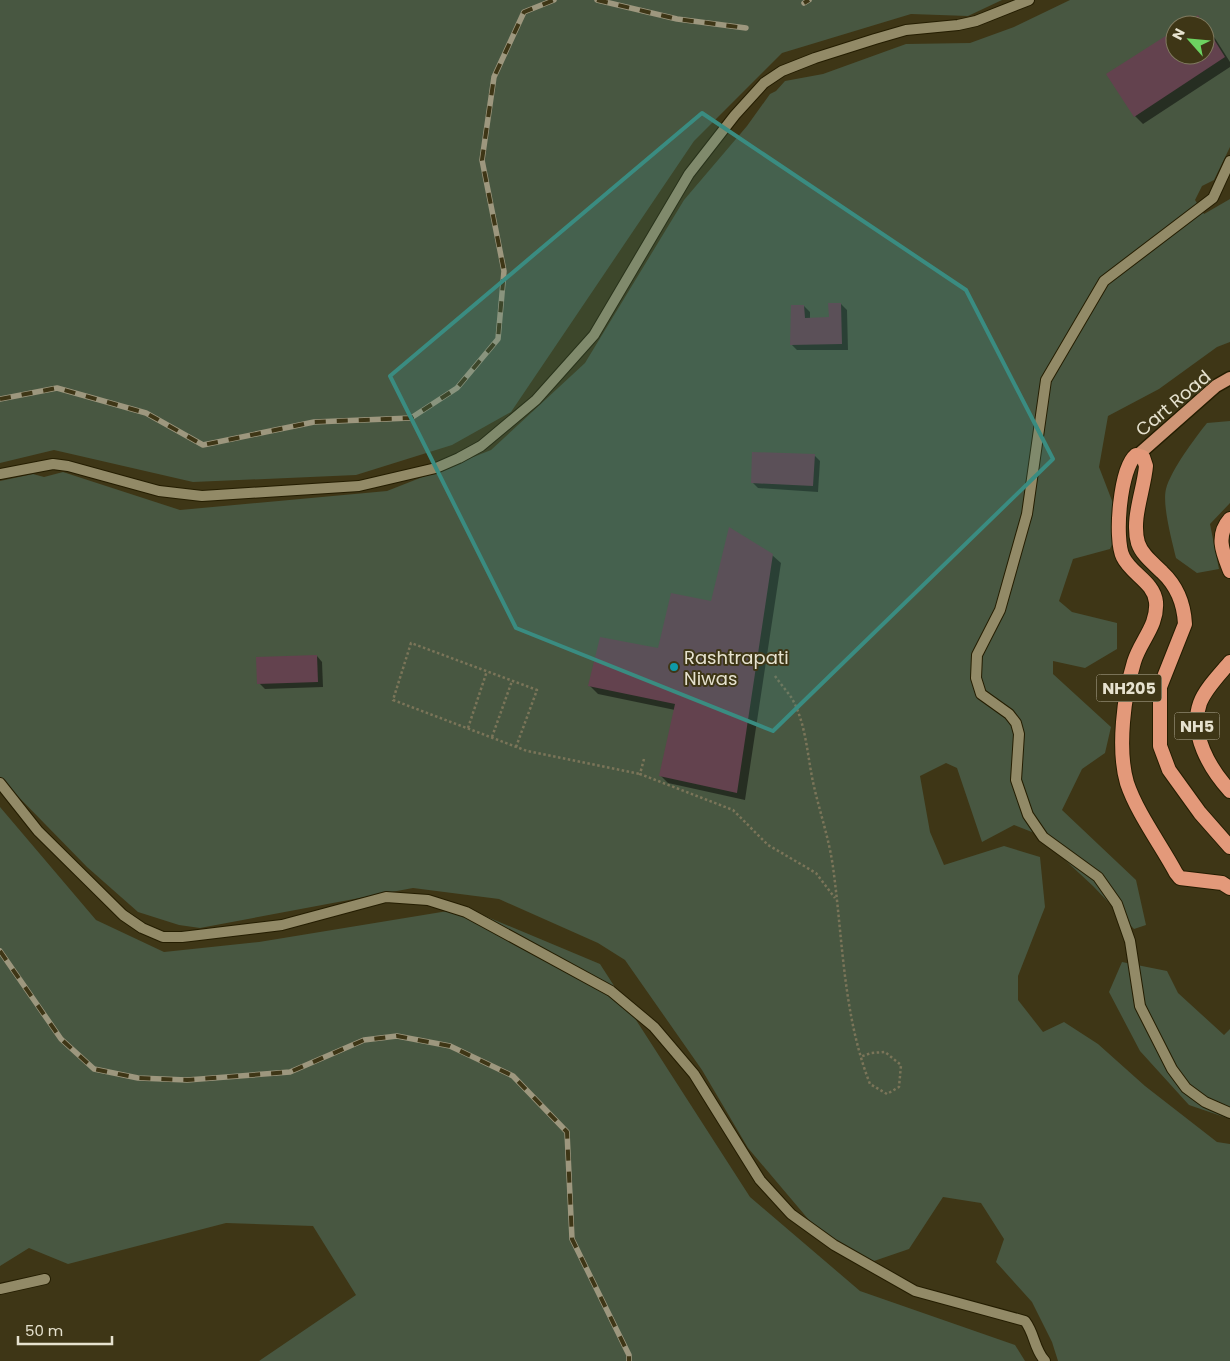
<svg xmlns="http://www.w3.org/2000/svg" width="1230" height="1361" viewBox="0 0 1230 1361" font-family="Poppins,sans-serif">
	<rect width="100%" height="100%" fill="#3e3616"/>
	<g fill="#485741" fill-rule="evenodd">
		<polygon points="0,0 1002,0 968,16 911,14 782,53 694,141 511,412 452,445 356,475 193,482 54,450 0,463"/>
		<path d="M1070,0H1230V147L1214,180L1202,186L1195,200L1204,214L1230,199V342L1217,347L1159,389L1108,416L1099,467L1121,524L1110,549L1073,559L1059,601L1072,612L1117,623V649L1085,668L1053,661V674L1111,727L1105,753L1082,769L1062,810L1136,880L1146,925L1134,929L1093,886L1037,834L1014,825L982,842L957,768L946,763L920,776L930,832L944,865L1004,846L1040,857L1045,907L1018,976V1000L1043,1032L1064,1022L1098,1044L1145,1086L1217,1142L1230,1144V1361H1058L1052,1342L1032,1302L996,1262L1004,1239L981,1203L943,1197L909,1249L874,1261L840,1251L814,1226L748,1148L702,1070L625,960L598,943L499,899L413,888L200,928L179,925L138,912L87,867L0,778V481L33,474L44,477L63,472L180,510L387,491L491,450L585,363L684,200L747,126L770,94L776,91L785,81L823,74L906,44L970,43L1014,27ZM1175,25H1205V55H1175Z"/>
		<path d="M1230,421V503L1210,524L1219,569L1197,573L1176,558C1172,541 1162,505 1166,489C1171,470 1195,438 1207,423Z"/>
		<polygon points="0,807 96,920 164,952 259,942 466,908 600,964 750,1197 860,1291 1015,1345 1025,1361 259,1361 356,1295 313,1226 226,1223 68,1264 29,1248 0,1266"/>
		<polygon points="1122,962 1167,971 1178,993 1224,1035 1230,1029 1230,1119 1189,1105 1140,1051 1109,992"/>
	</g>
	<g fill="#0007">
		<polygon points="1198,16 1206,24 1230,62 1230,67 1143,124 1135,116 1175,31 1175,55 1205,55 1205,25 1184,25"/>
		<polygon points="841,304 847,310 848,350 797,350 791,344 804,306 810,312 810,319 830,318"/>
		<polygon points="815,456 820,461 818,492 758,488 753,483"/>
		<polygon points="772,555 781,563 745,800 668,783 660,775 675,710 598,694 590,686 659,650"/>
		<polygon points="317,656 322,662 323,687 265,689 259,683"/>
	</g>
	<g fill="#63424e">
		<polygon points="1198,15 1205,25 1182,25"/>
		<polygon points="1205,25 1225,57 1134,117 1106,74 1175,30 1175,55 1205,55"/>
		<polygon points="828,303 841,303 842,344 790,345 791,305 804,305 805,318 829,317"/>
		<polygon points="752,452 815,454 813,486 751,483"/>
		<polygon points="729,527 773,554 737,793 659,776 675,704 588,686 600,637 658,648 671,593 711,601"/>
		<polygon points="317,655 318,682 257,684 256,657"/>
	</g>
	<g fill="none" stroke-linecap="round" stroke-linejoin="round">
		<g stroke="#241d00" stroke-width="12">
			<g id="minor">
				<polyline points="1230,161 1213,198 1104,281 1046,380 1027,514 1000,610 977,655 976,678 981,694 1009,714 1016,723 1019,734 1016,780 1028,815 1043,837 1098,877 1117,904 1130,941 1140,1006 1172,1069 1186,1088 1205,1102 1230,1113"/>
				<polyline points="0,474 53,464 68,466 159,491 202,496 359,486 436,468 459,458 481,446 536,400 594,335 689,174 735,115 764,83 782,71 815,58 875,39 906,30 958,25 976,21 1029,0"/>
				<path d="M0,783L38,831L123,915L142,928L163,937H182L282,925L386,897L428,900L466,912L611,991L654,1027L694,1074L760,1180L791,1214L834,1245L915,1291L1025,1321C1035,1334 1034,1349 1045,1361"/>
				<polyline points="0,1289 45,1279"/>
			</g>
		</g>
		<g stroke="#241d00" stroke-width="15">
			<polyline id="primary" points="1139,454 1216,386 1230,378"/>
		</g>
		<g stroke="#241d00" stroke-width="16">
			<g id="trunk">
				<path d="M1230,519C1215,536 1223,553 1230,571"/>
				<path d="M1230,662C1220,674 1205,689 1200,703C1189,734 1210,769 1230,791"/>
				<path d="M1230,847L1200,813L1169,770L1160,746V687L1185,624C1184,604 1177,586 1162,572C1153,563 1142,555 1138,543C1131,519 1144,490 1146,466L1143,457L1136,455C1120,468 1114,539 1123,557C1131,574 1154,582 1156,602C1158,626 1140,641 1134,662C1124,695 1117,749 1127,783C1137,813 1161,845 1176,873L1180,878L1222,883L1230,888"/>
			</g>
		</g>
		<g stroke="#7b7559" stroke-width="2.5" stroke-dasharray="2.5 2.5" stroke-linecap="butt">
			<path d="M775,676C780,683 786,690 791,697C806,722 807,754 813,782C819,810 829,838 833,867C843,940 843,1015 870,1084L887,1094L899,1087L901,1065L885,1052L871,1053L860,1057"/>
			<polyline points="468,728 487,671"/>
			<polyline points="492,737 512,681"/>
			<polyline points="516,747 537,690 411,643 393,700 527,751 640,774"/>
			<polyline points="644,759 640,774 733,810 768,845 816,873 835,898"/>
		</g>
		<use href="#minor" stroke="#928a67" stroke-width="10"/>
		<use href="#primary" stroke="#cf9575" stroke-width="12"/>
		<use href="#trunk" stroke="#e3997a" stroke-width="14"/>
		<g stroke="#9d977e" stroke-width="5.5">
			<g id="rail">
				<polyline points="597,0 677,19 746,28"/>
				<polyline points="804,3 809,0"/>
				<polyline points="0,399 57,388 146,413 203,445 314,422 411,418 457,388 498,339 504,271 482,160 494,77 524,12 554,0"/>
				<polyline points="0,951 61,1039 94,1069 138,1078 187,1080 290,1072 364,1040 397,1036 450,1046 513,1076 567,1132 572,1239 629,1355 629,1361"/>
			</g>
		</g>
		<use href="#rail" stroke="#3e3616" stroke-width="4" stroke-dasharray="11" stroke-linecap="butt"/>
	</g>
	<path fill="#3a8c81" fill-opacity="0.2" stroke="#3a8c81" stroke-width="4" stroke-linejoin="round" d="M702,113L966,290L1053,459L773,731L516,628L390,376Z"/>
	<circle fill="#0f9aa8" stroke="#3e3616" stroke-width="2" cx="674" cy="667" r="5"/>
	<g text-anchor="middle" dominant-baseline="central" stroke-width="4" stroke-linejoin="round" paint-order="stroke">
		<g fill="#3e3616" stroke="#b4ae98" stroke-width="1">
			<rect x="1096.5" y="674.5" width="65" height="27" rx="4"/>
			<rect x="1174.5" y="712.5" width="45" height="27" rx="4"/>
		</g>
		<g font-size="16" font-weight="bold" fill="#e6e2cf">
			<text x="1129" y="688">NH205</text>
			<text x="1197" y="726">NH5</text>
		</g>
		<g font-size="18" fill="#e6e2cf" stroke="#3e3616">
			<text transform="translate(1173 403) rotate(-40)">Cart Road</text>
		</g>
		<g font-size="18" fill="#e6e2cf" stroke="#3e3616" text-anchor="start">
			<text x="684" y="657">Rashtrapati<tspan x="684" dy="21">Niwas</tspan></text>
		</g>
	</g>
	<g transform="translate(1190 40) rotate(297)"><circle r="24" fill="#3e3616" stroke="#817b60"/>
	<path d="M0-4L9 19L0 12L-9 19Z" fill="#6dd361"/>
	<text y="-8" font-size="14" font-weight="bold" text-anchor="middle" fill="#e6e2cf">N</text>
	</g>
	<path d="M18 1336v8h94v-8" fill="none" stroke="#e6e2cf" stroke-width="2.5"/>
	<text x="25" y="1336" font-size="15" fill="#e6e2cf" stroke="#3e3616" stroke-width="4" paint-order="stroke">50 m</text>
</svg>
